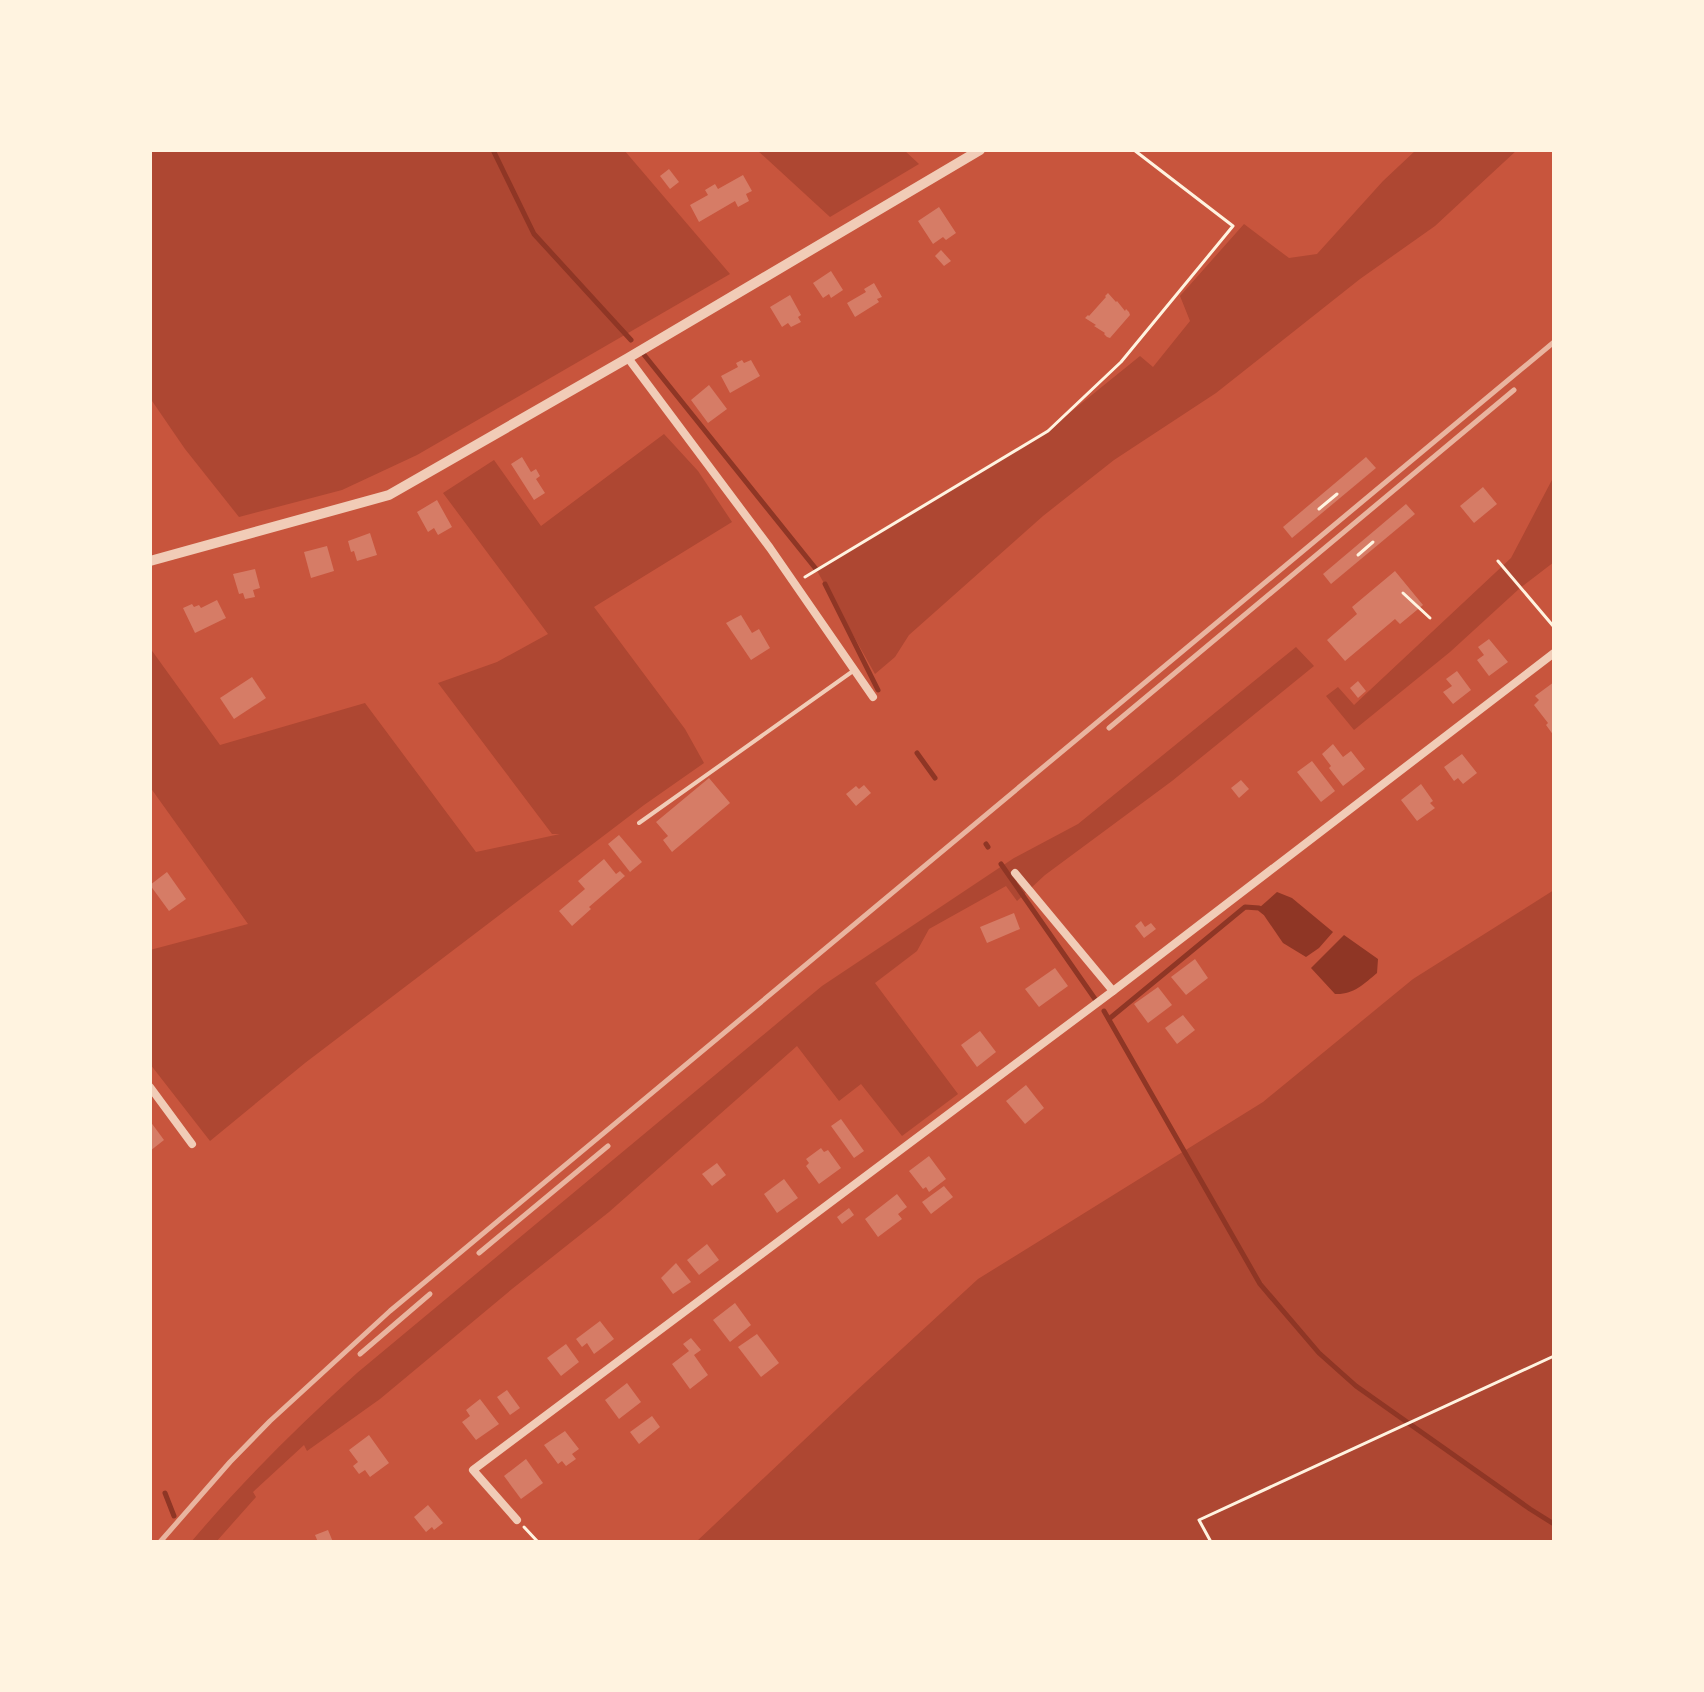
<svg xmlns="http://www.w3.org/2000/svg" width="1704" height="1692" viewBox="0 0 1704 1692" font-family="'Crimson Pro',serif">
	<rect width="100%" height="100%" fill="#c8553d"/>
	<g fill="#ae4732">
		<polygon points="150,150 624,150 730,274 417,455 342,490 239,517 185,449 150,398"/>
		<polygon points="757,150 904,150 919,164 830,217"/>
		<polygon points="1416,150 1517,150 1435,226 1360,279 1216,393 1114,460 1043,516 909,635 895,657 875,674 816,569 1051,428 1140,356 1153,367 1190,321 1180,296 1244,224 1289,258 1317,254 1383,181"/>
		<polygon points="664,434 698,471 732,522 594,607 685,729 704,763 644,805 305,1063 210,1141 150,1064 150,950 248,924 150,787 150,648 220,745 365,703 476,852 560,834 552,834 438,683 497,662 548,634 443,493 494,460 541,526"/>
		<polygon points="1554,476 1554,562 1520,588 1450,652 1354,730 1326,696 1338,687 1354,705 1511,558"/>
		<path d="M1296,647L1314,666L1172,781L1045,875L1017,901L1006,886L929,929L917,951L875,983L958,1094L902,1136L861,1084L839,1101L797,1046L609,1212L512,1289L380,1399L307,1451L304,1445L253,1492L256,1497L216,1542H191C242,1482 298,1426 357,1373L822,986L1014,858L1078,824Z"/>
		<polygon points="1554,890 1554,1542 696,1542 855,1392 978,1279 1263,1102 1413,979"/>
	</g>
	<g fill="#8f3625">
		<polygon points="1277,892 1292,898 1333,932 1319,948 1306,957 1283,943 1259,908"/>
		<path d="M1344,935L1378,959L1377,973C1364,984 1353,995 1335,994L1311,968Z"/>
	</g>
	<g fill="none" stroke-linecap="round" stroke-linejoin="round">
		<g stroke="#8f3625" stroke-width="5">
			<polyline points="493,150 534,234 631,340"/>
			<polyline points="641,351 816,569"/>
			<polyline points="825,584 878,690"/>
			<polyline points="917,753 935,778"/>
			<polyline points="986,844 988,847"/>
			<polyline points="1001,864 1095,999"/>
			<polyline points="1104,1011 1260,1284 1319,1353 1356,1386 1530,1509 1554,1524"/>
			<polyline points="1109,1019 1245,907 1259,908 1264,912"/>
			<polyline points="165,1493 174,1516"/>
		</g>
	</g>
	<g fill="#d67c66">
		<polygon points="669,169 679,182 670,189 660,176"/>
		<polygon points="743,175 752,191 746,194 749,201 738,207 735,201 699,222 690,205 708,195 705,190 715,184 718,189"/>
		<polygon points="939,207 956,233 946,240 943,237 933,244 918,221"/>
		<polygon points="941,250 951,261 944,266 935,256"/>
		<polygon points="831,271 843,290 831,298 829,294 823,298 813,283"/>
		<polygon points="874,283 882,297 877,299 879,302 855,317 847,303 866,292 864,289"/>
		<polygon points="1108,293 1116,302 1117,301 1125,311 1126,309 1129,312 1130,315 1110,338 1107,337 1104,334 1105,333 1094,326 1096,325 1085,318 1088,315 1089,316 1106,297 1105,296"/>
		<polygon points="790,295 801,315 798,317 801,322 791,327 788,323 782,327 770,307"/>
		<polygon points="742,360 744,363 751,360 760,376 730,393 721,376 738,367 736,363"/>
		<polygon points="709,385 727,409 708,423 691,400"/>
		<polygon points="522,457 531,472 536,469 540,476 536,479 545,493 534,500 511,464"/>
		<polygon points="1366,457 1376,468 1292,538 1283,527"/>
		<polygon points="1483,487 1497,504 1474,523 1460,506"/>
		<polygon points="437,500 452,527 438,535 434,528 428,532 417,512"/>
		<polygon points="1406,504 1415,514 1331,584 1323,574"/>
		<polygon points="370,533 377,555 357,561 354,551 351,552 348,541"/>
		<polygon points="327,546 334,571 311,578 304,552"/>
		<polygon points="255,569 260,588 253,590 255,597 245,599 243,593 239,594 233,574"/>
		<polygon points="1395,571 1423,605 1400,624 1395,619 1345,661 1327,640 1357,614 1352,607"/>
		<polygon points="217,600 226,618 195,633 183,608 192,604 194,607 199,605 201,608"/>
		<polygon points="741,615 752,633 759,629 770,648 751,660 726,623"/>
		<polygon points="1489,639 1508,662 1489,676 1477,660 1484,655 1478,647"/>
		<polygon points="1457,671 1471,690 1453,704 1443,692 1452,686 1446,679"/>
		<polygon points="252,677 266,698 234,719 220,698"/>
		<polygon points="1358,681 1366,691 1358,698 1350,688"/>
		<polygon points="1554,682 1554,736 1546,725 1548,723 1534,705 1539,700 1535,696"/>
		<polygon points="1333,744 1343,757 1351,751 1365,769 1343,786 1329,768 1331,766 1322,754"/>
		<polygon points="1462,754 1477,773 1463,784 1458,778 1454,781 1444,767"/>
		<polygon points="1312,761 1335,791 1321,802 1297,772"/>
		<polygon points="709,778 730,803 672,852 663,840 668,836 656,822"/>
		<polygon points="1241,780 1249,789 1239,798 1231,788"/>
		<polygon points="1421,784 1433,801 1430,803 1435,808 1417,821 1401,800"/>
		<polygon points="864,785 871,793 856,806 846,794 856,786 859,789"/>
		<polygon points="619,835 642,862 630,872 608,844"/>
		<polygon points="604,859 616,874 620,871 625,876 589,907 591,909 572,926 559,911 585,889 578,881"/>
		<polygon points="167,872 186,899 169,911 150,885"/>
		<polygon points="1014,913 1020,929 987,943 980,927"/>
		<polygon points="1141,921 1145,927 1151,923 1156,929 1144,938 1135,926"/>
		<polygon points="1195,959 1208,978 1186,995 1171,977"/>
		<polygon points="1055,968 1068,986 1039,1007 1025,989"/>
		<polygon points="1158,987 1172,1005 1148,1023 1134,1004"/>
		<polygon points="1183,1015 1195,1030 1177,1044 1165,1028"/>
		<polygon points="980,1031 996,1052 977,1067 961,1045"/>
		<polygon points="1026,1085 1044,1108 1025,1124 1006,1101"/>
		<polygon points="841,1119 864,1151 854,1158 831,1126"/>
		<polygon points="150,1121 164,1140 150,1151"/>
		<polygon points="821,1148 824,1152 828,1150 841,1168 819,1184 806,1166 809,1163 806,1159"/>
		<polygon points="929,1156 946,1179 929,1192 926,1187 923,1189 909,1171"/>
		<polygon points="717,1163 726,1175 712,1186 702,1174"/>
		<polygon points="784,1179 798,1198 777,1213 764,1194"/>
		<polygon points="944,1186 953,1197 931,1214 922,1202"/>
		<polygon points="897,1194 907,1207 898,1214 902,1219 878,1237 865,1219"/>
		<polygon points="849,1208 854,1215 842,1224 837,1217"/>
		<polygon points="707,1244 719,1260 699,1275 687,1260"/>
		<polygon points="676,1263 691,1282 673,1294 661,1278"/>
		<polygon points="735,1303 751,1325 730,1342 713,1320"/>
		<polygon points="600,1321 614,1339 594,1354 587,1343 582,1347 576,1339"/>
		<polygon points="757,1334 779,1363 761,1377 738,1347"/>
		<polygon points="691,1338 701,1350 694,1355 708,1375 690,1389 672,1364 689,1351 683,1344"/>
		<polygon points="566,1344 579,1362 561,1376 547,1358"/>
		<polygon points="627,1383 641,1402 619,1419 605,1400"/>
		<polygon points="507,1390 520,1408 510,1415 497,1397"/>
		<polygon points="480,1399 499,1424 476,1440 462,1422 470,1416 466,1410"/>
		<polygon points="652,1416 660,1427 639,1444 630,1432"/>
		<polygon points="565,1431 579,1449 572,1454 576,1459 566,1466 562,1461 558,1464 544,1445"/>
		<polygon points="369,1435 389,1463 370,1477 365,1470 359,1474 353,1466 358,1462 349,1450"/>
		<polygon points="526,1459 543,1483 521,1499 504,1476"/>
		<polygon points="428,1505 443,1523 434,1530 432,1527 426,1532 414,1517"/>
		<polygon points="328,1530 333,1542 318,1542 315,1535"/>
	</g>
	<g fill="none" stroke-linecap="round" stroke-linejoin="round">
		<g stroke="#fff3e0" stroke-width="3">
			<polyline points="1319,509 1337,494"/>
			<polyline points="1358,555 1373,542"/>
			<polyline points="1498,561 1554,627"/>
			<polyline points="805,577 1048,431 1121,362 1233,226 1134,150"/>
			<polyline points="1403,593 1430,618"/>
			<polyline points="524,1527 538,1542"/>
			<polyline points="1211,1542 1199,1520 1554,1356"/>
		</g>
		<polyline stroke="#f1ccb7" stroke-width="4" points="639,823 853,671"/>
		<g stroke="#f1ccb7" stroke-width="8">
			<polyline points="628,358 770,548 873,697"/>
			<polyline points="1015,873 1113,991"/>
			<polyline points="150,1087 192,1144"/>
			<polyline points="517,1520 473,1470 1113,991 1554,653"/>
		</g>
		<polyline stroke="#f1ccb7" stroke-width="10" points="150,561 389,495 628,358 980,150"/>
		<g stroke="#e9b49f" stroke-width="5">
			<polyline points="1109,728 1514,390"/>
			<polyline points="479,1253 608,1146"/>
			<polyline points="360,1354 430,1294"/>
			<polyline points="160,1542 230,1462 270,1421 390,1311 1554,342"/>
		</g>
	</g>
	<rect width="1704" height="1692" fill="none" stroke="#fff3e0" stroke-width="304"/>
</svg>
